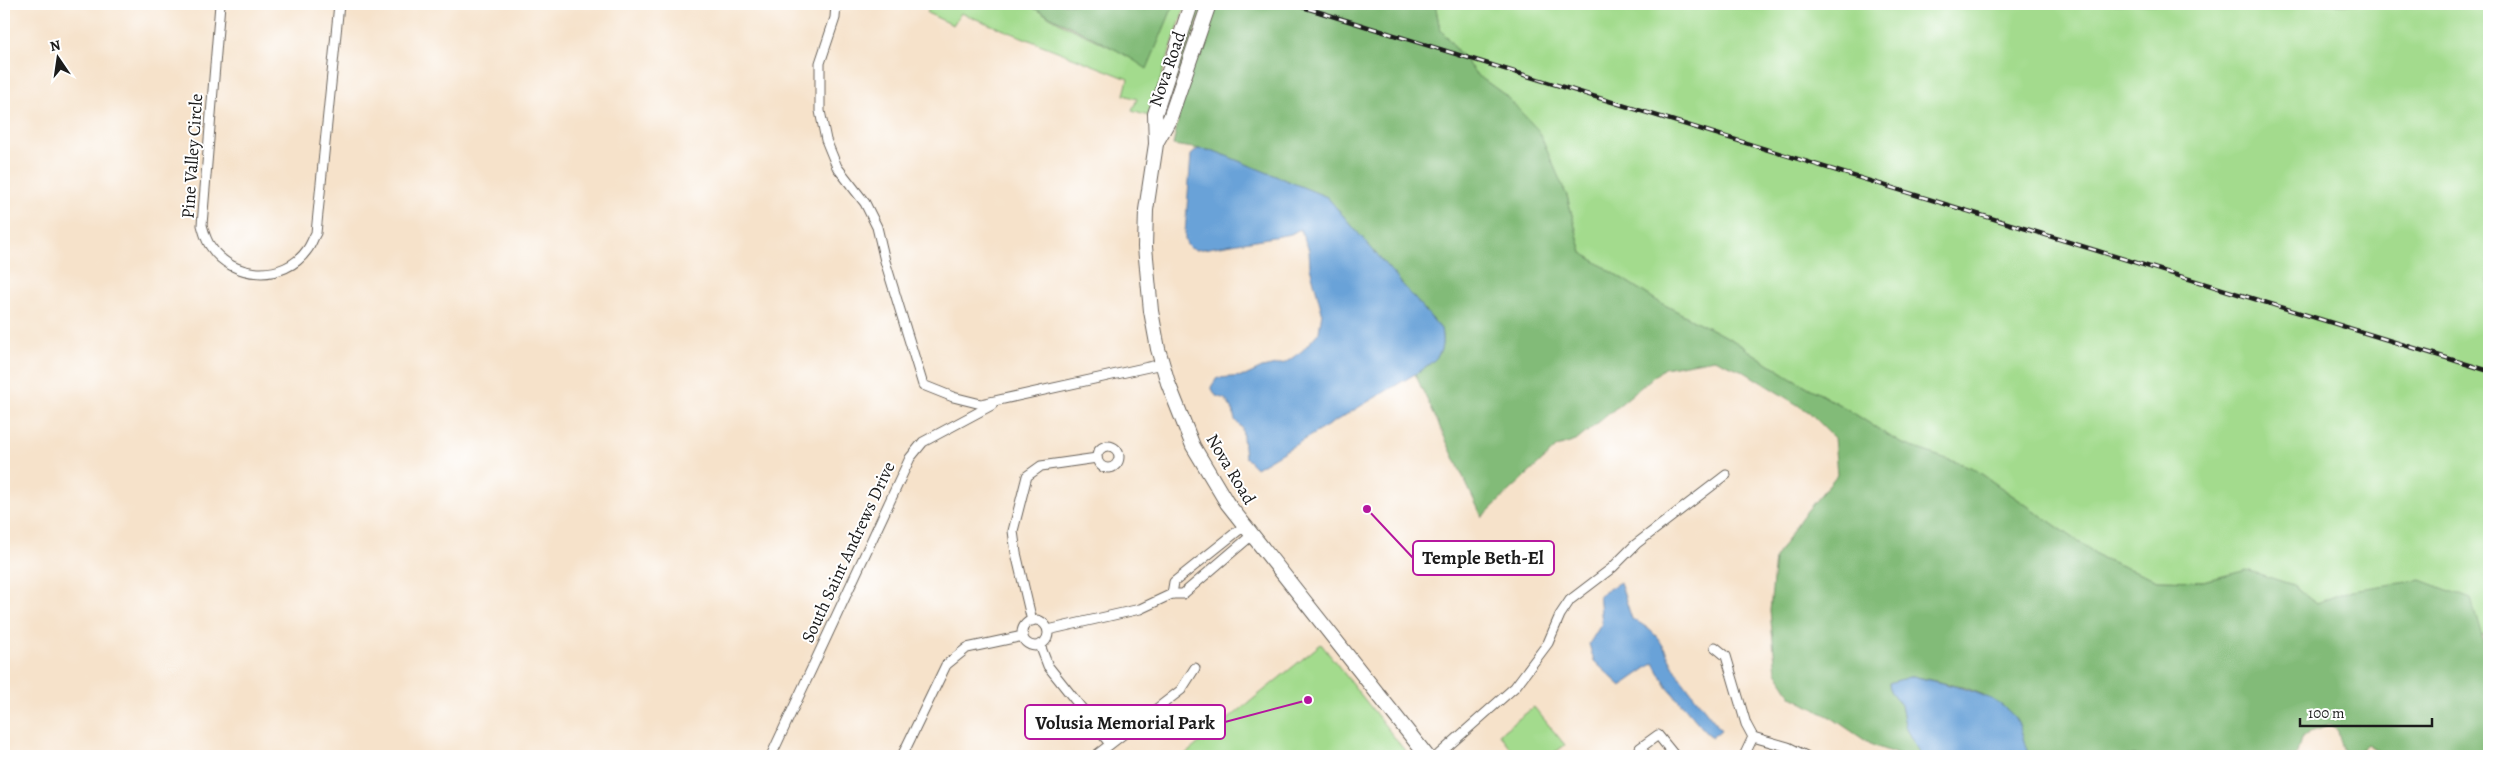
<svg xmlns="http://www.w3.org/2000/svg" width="2493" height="760" viewBox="0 0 2493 760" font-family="Alegreya,serif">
	<rect width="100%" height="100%" fill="#fff"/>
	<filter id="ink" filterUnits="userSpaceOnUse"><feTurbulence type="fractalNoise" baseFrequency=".02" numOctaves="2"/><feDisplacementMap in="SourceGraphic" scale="10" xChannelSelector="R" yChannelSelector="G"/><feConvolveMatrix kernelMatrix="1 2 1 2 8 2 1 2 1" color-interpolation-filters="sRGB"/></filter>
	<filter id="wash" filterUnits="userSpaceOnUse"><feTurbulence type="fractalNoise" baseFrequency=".0096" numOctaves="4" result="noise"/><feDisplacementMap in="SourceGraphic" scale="20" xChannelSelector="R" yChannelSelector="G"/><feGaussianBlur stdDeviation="1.12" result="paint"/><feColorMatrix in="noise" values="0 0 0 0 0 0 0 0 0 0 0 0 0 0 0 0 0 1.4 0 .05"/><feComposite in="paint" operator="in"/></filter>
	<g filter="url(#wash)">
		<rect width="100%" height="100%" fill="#f6e2ca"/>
		<g fill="#a3db8d" stroke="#607c54">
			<polygon points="931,4 1027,4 1064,25 1127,55 1146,68 1174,4 1186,4 1148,116 1132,111 1137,99 1124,95 1128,79 961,13 953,25 927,13"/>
			<polygon points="1196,4 1204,4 1163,121 1159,120"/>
			<polygon points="1435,4 2480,4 2489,7 2489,660 2484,635 2352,590 2316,603 2293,585 2247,571 2203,581 2157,580 2102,558 1973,468 1900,443 1847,409 1788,376 1734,341 1659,302 1582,253 1567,196 1505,95 1477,75 1440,29"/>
			<polygon points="1321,644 1409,756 1183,756"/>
			<polygon points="1534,707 1565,745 1550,756 1517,756 1499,734"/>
		</g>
		<g fill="#82bb78" stroke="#4f6c4a">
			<path d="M1027,4H1174L1147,69C1110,43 1066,26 1027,4Z"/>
			<path d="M1214,4H1435L1440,29L1477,75L1505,95L1538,130L1567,196L1582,253L1659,302L1734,341L1788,376L1847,409L1900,443L1973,468L2102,558L2157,580L2203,581L2247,570L2293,585L2316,603L2352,590L2421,580L2471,599L2489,660V756H2387L2367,744L2354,756H2345L2338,731L2330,724L2314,730L2301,739L2296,756H2008H2027L2022,734L1996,704L1984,695L1966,688L1913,676L1889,683L1890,691L1901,705L1906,729L1919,752L1918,756H1902L1872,745L1832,718L1792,697L1776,672L1770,611L1775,558L1801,518L1837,475L1834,437L1809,412L1743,371L1714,359L1664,368L1576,441L1557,447L1482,517L1415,374C1435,360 1446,356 1441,329L1327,197L1214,151L1173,145L1185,87Z"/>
		</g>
		<g fill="#69a2d8" stroke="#425f7a">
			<path d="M1198,149L1214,151L1327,197L1441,329C1446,356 1435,360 1415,374L1256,468L1245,457L1242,428L1235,420L1232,409L1225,399L1216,396L1211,387L1217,378L1245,376L1262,368L1285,363L1302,351L1319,332L1322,312L1310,267L1309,250L1300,229L1291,234L1197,250C1187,249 1184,242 1185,233L1191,155Z"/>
			<path d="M1620,582L1632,619C1665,635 1662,649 1680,677C1693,695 1707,712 1721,730L1711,738L1667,687L1654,663L1621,686L1594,661L1589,644L1602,623L1599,595Z"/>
			<path d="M1913,676C1944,685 2001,691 2018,723C2021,729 2022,735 2024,741C2026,748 2028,749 2027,756H1918L1919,752L1906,729L1901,705L1890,691L1889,683Z"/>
		</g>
	</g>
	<g filter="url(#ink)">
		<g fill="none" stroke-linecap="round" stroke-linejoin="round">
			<g stroke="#686159" stroke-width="11">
				<g id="street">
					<path d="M220,4L202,225C204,232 206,241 211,247C232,279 284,283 307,250C311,245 313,238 316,233L339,4"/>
					<polyline points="836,4 835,18 820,63 820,111 826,140 837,167 865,203 877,227 885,261 923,385 953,397 981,404 1162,364"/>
					<circle cx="1108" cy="457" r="11"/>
					<polyline points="1172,594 1174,582 1244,526"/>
					<circle cx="1035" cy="633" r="13"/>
					<polyline points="1032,621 1016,553 1013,531 1027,476 1041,466 1097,458"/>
					<polyline points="1048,630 1140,609 1172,594 1183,594 1252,535"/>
					<polyline points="1040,645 1048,666 1110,744"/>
					<polyline points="1715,647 1726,656 1746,724 1753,737 1744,756"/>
					<polyline points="1753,737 1788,747 1806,756"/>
					<polyline points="771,756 910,458 923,442 992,405"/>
					<polyline points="902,756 946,665 967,648 1023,636"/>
					<polyline points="1095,756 1181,690 1195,668"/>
					<polyline points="1437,756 1515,687 1548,643 1560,615 1570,600 1612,568 1636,544 1726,475"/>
					<polyline points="1647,756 1640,748 1658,735 1675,756"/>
				</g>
			</g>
			<g stroke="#686159" stroke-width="16">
				<g id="primary">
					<polyline points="1191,4 1155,114 1156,144 1146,210 1145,247 1151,311 1158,349 1168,383 1193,446 1227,503 1427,756"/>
					<polyline points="1156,143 1170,118 1209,4"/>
				</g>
			</g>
			<use href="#street" stroke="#fff" stroke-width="9"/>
			<use href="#primary" stroke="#fff" stroke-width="14"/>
			<g stroke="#1c1c1c" stroke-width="4.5">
				<polyline id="rail" points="1293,4 2489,371"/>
			</g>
			<use href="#rail" stroke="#fff" stroke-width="2.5" stroke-dasharray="8" stroke-linecap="butt"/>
		</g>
	</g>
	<g text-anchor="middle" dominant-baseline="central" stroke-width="4" stroke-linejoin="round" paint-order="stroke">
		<g font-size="18" fill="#1c1c1c" stroke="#fff">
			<text transform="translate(1167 69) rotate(-71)">Nova Road</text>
			<text transform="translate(192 156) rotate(-86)">Pine Valley Circle</text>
			<text transform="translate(1231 469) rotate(59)">Nova Road</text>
			<text transform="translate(848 552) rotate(-65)">South Saint Andrews Drive</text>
		</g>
	</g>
	<path fill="none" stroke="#b5179e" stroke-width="2" d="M1367 509L1413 558M1308 700L1225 722"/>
	<g fill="#b5179e" stroke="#fff" stroke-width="2">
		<circle cx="1367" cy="509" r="5"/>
		<circle cx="1308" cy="700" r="5"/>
	</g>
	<g fill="#fff" stroke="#b5179e" stroke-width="2">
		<rect x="1413" y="541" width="141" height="34" rx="5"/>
		<rect x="1025" y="705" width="200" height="34" rx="5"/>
	</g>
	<g font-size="19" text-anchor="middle" font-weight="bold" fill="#1c1c1c">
		<text x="1483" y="564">Temple Beth-El</text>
		<text x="1125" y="729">Volusia Memorial Park</text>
	</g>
	<rect width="2493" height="760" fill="none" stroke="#fff" stroke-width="20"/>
	<g transform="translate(58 58) rotate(347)" stroke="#ffffff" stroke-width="4" paint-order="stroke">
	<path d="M0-4L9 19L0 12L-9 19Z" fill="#1c1c1c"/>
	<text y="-8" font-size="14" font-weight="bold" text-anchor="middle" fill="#1c1c1c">N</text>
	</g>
	<path d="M2300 718v8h132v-8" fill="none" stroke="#1c1c1c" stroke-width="2.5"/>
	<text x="2308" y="718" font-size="15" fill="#1c1c1c" stroke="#ffffff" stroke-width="4" paint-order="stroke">100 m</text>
</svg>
